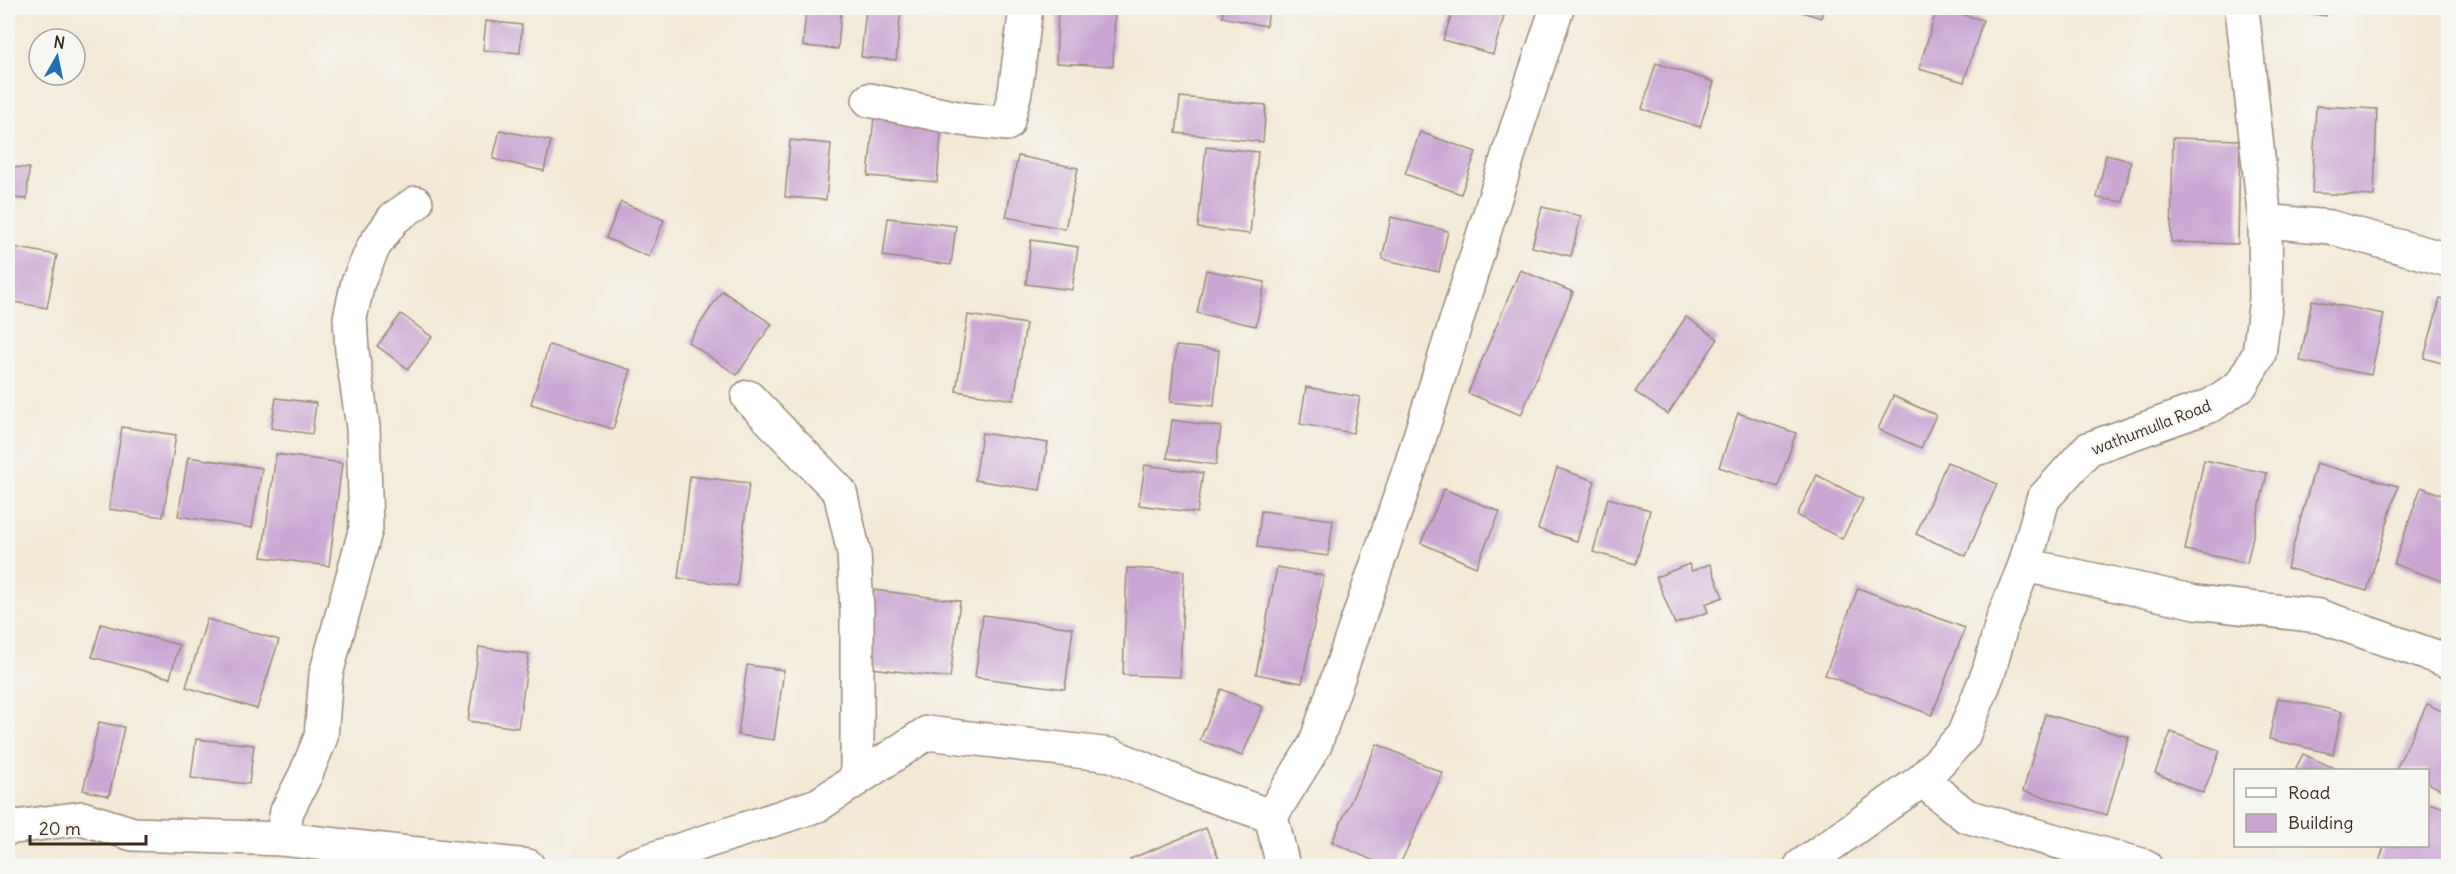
<svg xmlns="http://www.w3.org/2000/svg" width="2456" height="874" viewBox="0 0 2456 874" font-family="Delius,sans-serif">
	<rect width="100%" height="100%" fill="#f6f6f2"/>
	<filter id="ink" filterUnits="userSpaceOnUse"><feTurbulence type="fractalNoise" baseFrequency=".0167" numOctaves="2"/><feDisplacementMap in="SourceGraphic" scale="12" xChannelSelector="R" yChannelSelector="G"/><feConvolveMatrix kernelMatrix="1 2 1 2 8 2 1 2 1" color-interpolation-filters="sRGB"/></filter>
	<filter id="wash" filterUnits="userSpaceOnUse"><feTurbulence type="fractalNoise" baseFrequency=".008" numOctaves="4" result="noise"/><feDisplacementMap in="SourceGraphic" scale="24" xChannelSelector="R" yChannelSelector="G"/><feGaussianBlur stdDeviation="1.35" result="paint"/><feColorMatrix in="noise" values="0 0 0 0 0 0 0 0 0 0 0 0 0 0 0 0 0 1.4 0 .05"/><feComposite in="paint" operator="in"/></filter>
	<g filter="url(#wash)">
		<rect width="100%" height="100%" fill="#f3e9d6"/>
		<g id="blocks">
			<g fill="#cba6d3">
				<polygon points="806,8 841,10 838,49 803,46"/>
				<polygon points="866,8 901,8 896,60 861,57"/>
				<polygon points="919,8 953,8 951,15"/>
				<polygon points="1058,8 1115,8 1113,66 1056,63"/>
				<polygon points="1224,8 1270,8 1266,26 1222,17"/>
				<polygon points="1454,8 1475,8 1504,16 1493,54 1443,40"/>
				<polygon points="1790,8 1824,8 1821,18"/>
				<polygon points="1937,8 1983,20 1964,82 1919,69"/>
				<polygon points="2290,8 2328,8 2326,16 2290,11"/>
				<polygon points="486,21 522,25 520,53 483,50"/>
				<polygon points="1656,63 1714,82 1700,127 1642,109"/>
				<polygon points="1180,97 1266,105 1263,142 1176,133"/>
				<polygon points="2316,106 2377,109 2374,196 2312,193"/>
				<polygon points="874,117 942,124 937,182 868,176"/>
				<polygon points="500,130 551,141 544,171 493,159"/>
				<polygon points="1420,132 1476,152 1461,194 1405,174"/>
				<polygon points="2173,138 2240,140 2238,244 2171,242"/>
				<polygon points="790,140 831,144 826,200 785,197"/>
				<polygon points="1206,147 1258,152 1250,234 1198,228"/>
				<polygon points="2106,155 2131,161 2123,202 2097,198"/>
				<polygon points="1018,156 1078,168 1065,229 1006,217"/>
				<polygon points="8,167 29,168 27,199 8,198"/>
				<polygon points="621,202 664,220 649,257 606,238"/>
				<polygon points="1542,207 1581,216 1571,256 1532,247"/>
				<polygon points="1391,217 1448,231 1439,272 1382,259"/>
				<polygon points="888,218 956,226 951,265 883,256"/>
				<polygon points="1031,240 1078,247 1072,290 1026,284"/>
				<polygon points="8,246 57,255 47,308 8,301"/>
				<polygon points="1206,270 1265,282 1256,326 1197,313"/>
				<polygon points="1520,270 1573,292 1521,415 1468,393"/>
				<polygon points="722,291 772,324 737,375 688,342"/>
				<polygon points="2440,299 2448,301 2448,365 2424,358"/>
				<polygon points="2312,300 2384,314 2371,375 2300,361"/>
				<polygon points="401,314 432,337 408,369 377,346"/>
				<polygon points="968,315 1026,324 1014,400 956,391"/>
				<polygon points="1686,317 1718,339 1668,414 1635,392"/>
				<polygon points="549,345 631,370 613,429 531,404"/>
				<polygon points="1176,346 1219,350 1214,406 1170,402"/>
				<polygon points="1306,387 1360,397 1353,433 1300,424"/>
				<polygon points="1893,396 1936,415 1921,448 1878,429"/>
				<polygon points="276,398 316,403 312,434 271,428"/>
				<polygon points="1738,413 1796,433 1778,487 1719,467"/>
				<polygon points="1172,420 1221,427 1216,465 1167,458"/>
				<polygon points="122,427 176,435 163,517 109,509"/>
				<polygon points="982,433 1048,443 1040,490 975,480"/>
				<polygon points="276,454 342,463 329,566 262,557"/>
				<polygon points="188,457 262,468 252,528 178,516"/>
				<polygon points="2204,460 2267,473 2247,563 2185,550"/>
				<polygon points="1947,462 1997,484 1966,556 1916,534"/>
				<polygon points="2316,463 2398,486 2367,591 2287,568"/>
				<polygon points="1145,465 1203,473 1197,513 1139,505"/>
				<polygon points="1557,468 1595,481 1577,541 1538,529"/>
				<polygon points="1817,475 1863,499 1842,539 1797,515"/>
				<polygon points="690,476 749,483 737,586 678,578"/>
				<polygon points="2421,487 2448,497 2448,583 2394,564"/>
				<polygon points="1444,489 1500,512 1476,567 1421,543"/>
				<polygon points="1608,498 1650,510 1636,564 1593,552"/>
				<polygon points="1261,511 1333,520 1328,556 1257,547"/>
				<polygon points="1689,564 1692,571 1710,564 1723,597 1705,604 1708,612 1675,624 1656,577"/>
				<polygon points="1277,567 1324,576 1302,683 1256,674"/>
				<polygon points="1127,568 1184,571 1180,677 1123,675"/>
				<polygon points="1858,588 1965,628 1932,715 1825,675"/>
				<polygon points="874,590 960,601 950,678 864,667"/>
				<polygon points="983,615 1073,628 1065,689 975,677"/>
				<polygon points="207,619 279,640 257,709 186,687"/>
				<polygon points="101,624 179,645 170,678 92,657"/>
				<polygon points="479,647 529,654 518,728 468,721"/>
				<polygon points="747,665 784,670 774,740 738,735"/>
				<polygon points="1221,689 1263,707 1242,756 1200,740"/>
				<polygon points="2278,698 2342,712 2333,754 2269,739"/>
				<polygon points="2427,704 2448,714 2448,793 2428,783 2428,770 2396,769"/>
				<polygon points="2045,714 2129,737 2107,815 2023,791"/>
				<polygon points="99,722 124,727 109,796 83,790"/>
				<polygon points="2171,732 2220,751 2203,793 2155,773"/>
				<polygon points="196,739 254,745 249,784 191,778"/>
				<polygon points="1377,744 1443,773 1399,866 1385,866 1332,842"/>
				<polygon points="2303,754 2338,770 2295,770"/>
				<polygon points="2428,803 2448,809 2448,866 2378,866 2384,846 2428,846"/>
				<polygon points="1206,828 1222,866 1133,866 1130,859"/>
			</g>
		</g>
	</g>
	<g filter="url(#ink)">
		<use href="#blocks" fill-opacity="0" stroke="#978a7a" stroke-width="1.5"/>
		<g fill="none" stroke-linecap="round" stroke-linejoin="round">
			<g stroke="#978a7a" stroke-width="36">
				<g id="street">
					<polyline points="869,100 962,119 1007,124 1015,92 1026,8"/>
					<polyline points="2265,221 2330,227 2448,260"/>
					<polyline points="748,397 840,492 854,553 857,612 857,779"/>
					<polyline points="2025,565 2196,602 2319,616 2448,661"/>
					<polyline points="1922,780 1966,816 2145,866"/>
					<polyline points="8,828 82,818 133,834 282,839 528,866"/>
					<polyline points="282,839 287,811 306,774 321,737 326,674 366,528 363,427 352,351 350,318 358,282 374,246 394,218 416,203"/>
					<polyline points="631,866 818,805 927,733 1111,755 1190,788 1271,816"/>
					<polyline points="1283,866 1271,816 1315,745 1411,465 1519,121 1557,8"/>
					<polyline points="1801,866 1922,780 1963,736 1989,671 2003,619 2025,565 2043,499 2088,449 2212,405 2241,385 2259,354 2266,299 2265,221 2242,8"/>
				</g>
			</g>
			<use href="#street" stroke="#fff" stroke-width="33"/>
		</g>
	</g>
	<g text-anchor="middle" dominant-baseline="central" stroke-width="4.5" stroke-linejoin="round" paint-order="stroke">
		<g font-size="16" fill="#3b2a1e" stroke="#f6f6f2">
			<text transform="translate(2151 427) rotate(-21)">wathumulla Road</text>
		</g>
	</g>
	<rect width="2456" height="874" fill="none" stroke="#f6f6f2" stroke-width="30"/>
	<rect x="2234" y="769" width="195" height="78" fill="#f6f6f2" stroke="#aba49d" stroke-width="1.5"/>
	<rect x="2246" y="788" width="30" height="9" fill="#ffffff" stroke="#aba49d" stroke-width="1.5"/>
	<text x="2288" y="799" font-size="18" fill="#3b2a1e">Road</text>
	<rect x="2246" y="814" width="30" height="18" fill="#cba6d3" stroke="#aba49d" stroke-width="1.5"/>
	<text x="2288" y="829" font-size="18" fill="#3b2a1e">Building</text>
	<g transform="translate(57 57) rotate(9)"><circle r="28" fill="#f6f6f2" stroke="#aba49d" stroke-width="1.5"/>
	<path d="M0-4.5L10 22L0 15L-10 22Z" fill="#1f6fb2"/>
	<text y="-9" font-size="16" font-weight="bold" text-anchor="middle" fill="#3b2a1e">N</text>
	</g>
	<path d="M30 835v9h116v-9" fill="none" stroke="#3b2a1e" stroke-width="3"/>
	<text x="39" y="835" font-size="18" fill="#3b2a1e" stroke="#f6f6f2" stroke-width="4.5" paint-order="stroke">20 m</text>
</svg>
